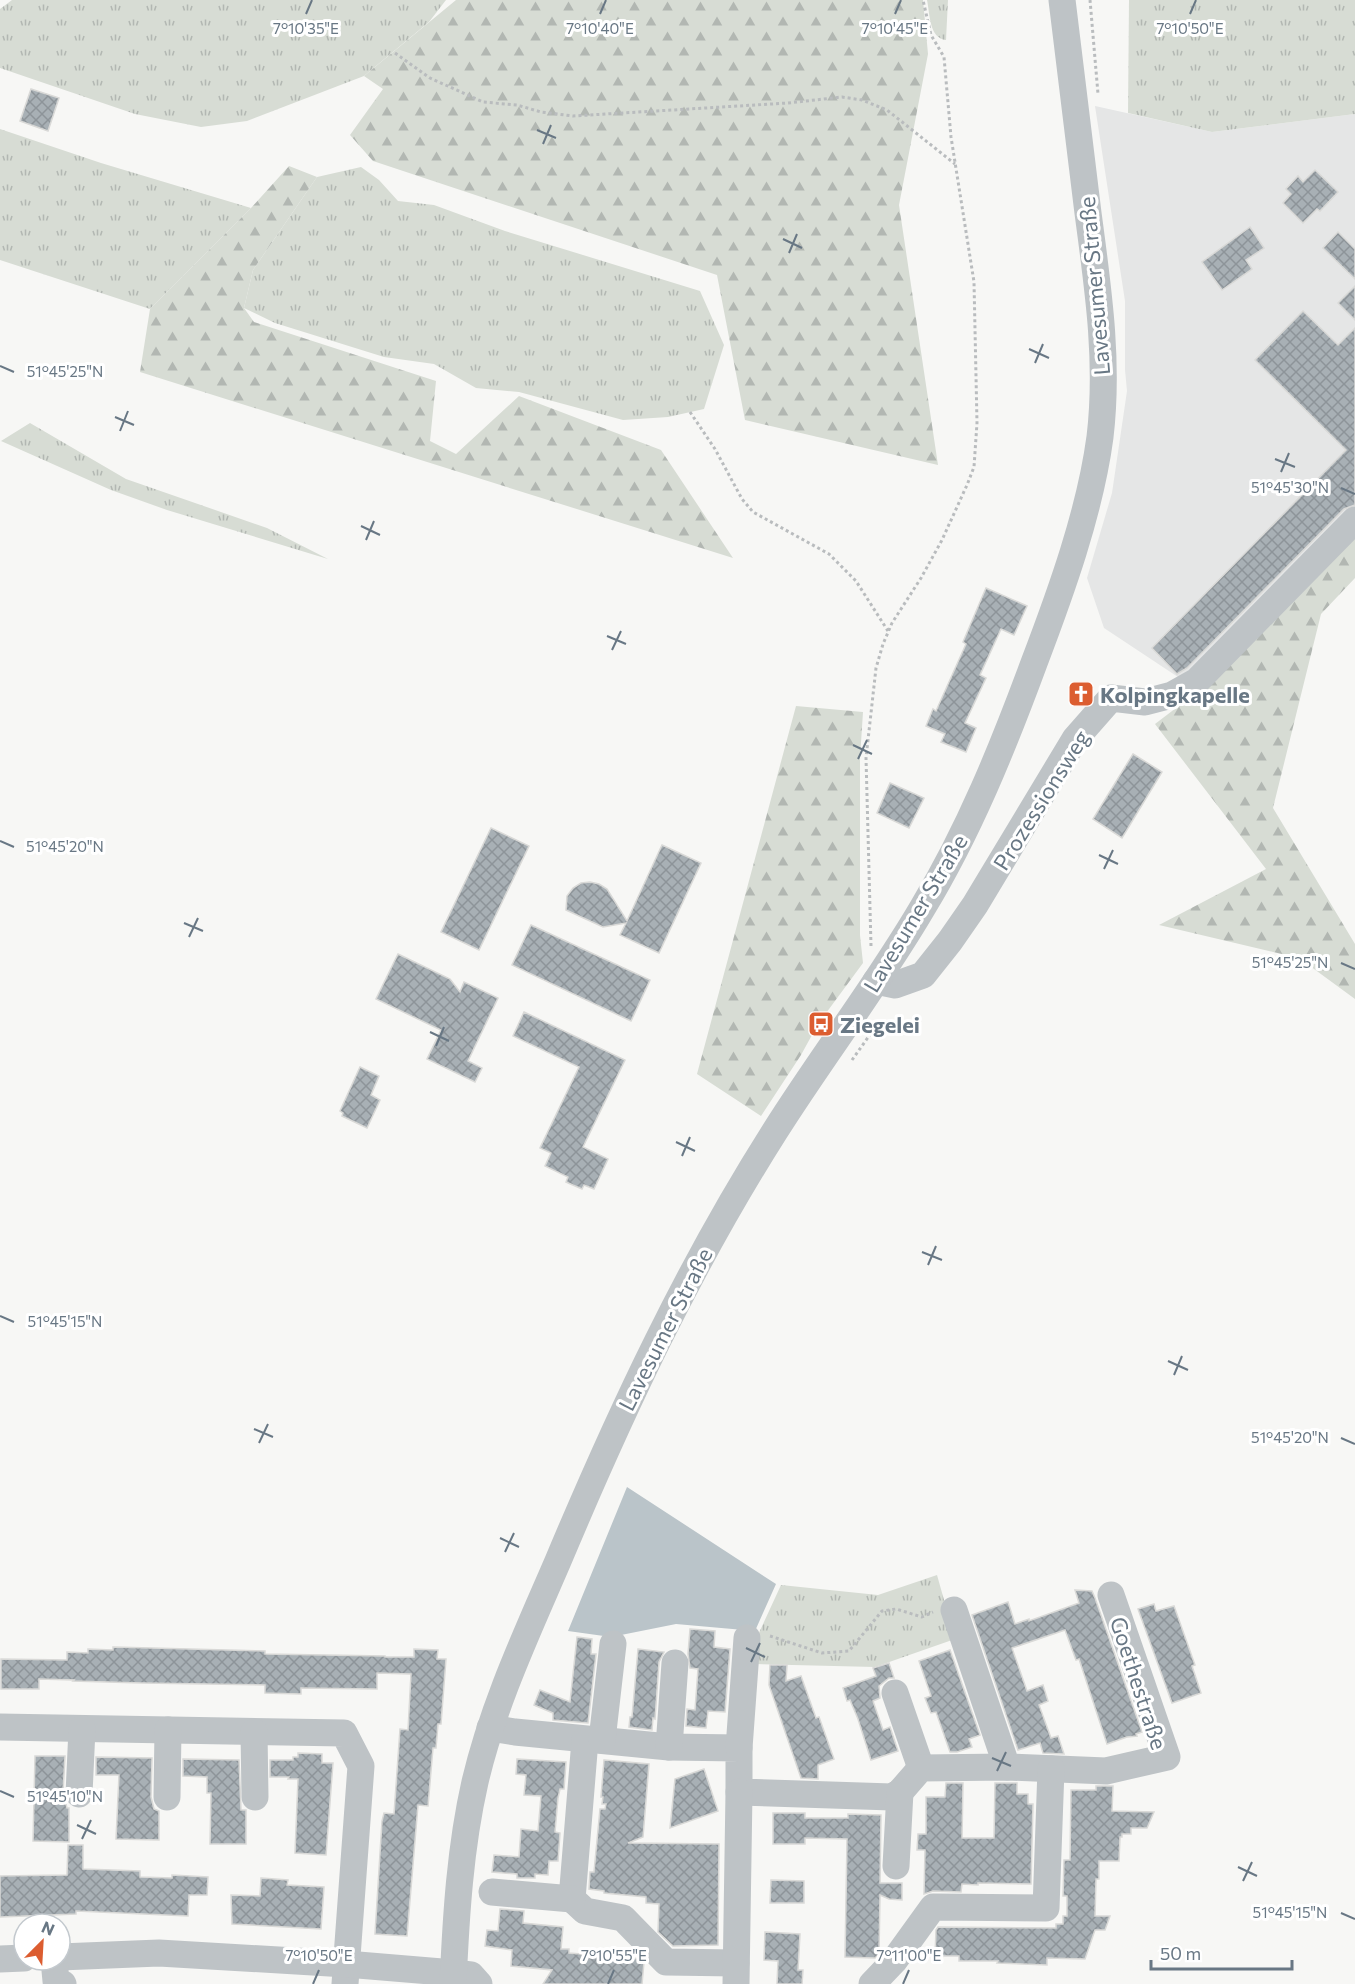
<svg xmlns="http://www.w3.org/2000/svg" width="1355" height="1984" viewBox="0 0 1355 1984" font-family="Commissioner,sans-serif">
	<defs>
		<pattern id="grass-tufts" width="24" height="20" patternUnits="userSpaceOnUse" patternTransform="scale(1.5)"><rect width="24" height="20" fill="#d7dcd4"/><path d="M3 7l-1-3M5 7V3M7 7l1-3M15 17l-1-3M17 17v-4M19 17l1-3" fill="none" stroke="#b2b7b2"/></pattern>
		<pattern id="forest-firs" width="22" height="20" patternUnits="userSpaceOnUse" patternTransform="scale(1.5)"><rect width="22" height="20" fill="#d7dcd4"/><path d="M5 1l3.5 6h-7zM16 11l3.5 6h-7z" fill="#b2b7b2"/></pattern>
		<pattern id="building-cross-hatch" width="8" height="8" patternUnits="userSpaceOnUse" patternTransform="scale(1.5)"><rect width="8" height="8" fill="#a8b0b5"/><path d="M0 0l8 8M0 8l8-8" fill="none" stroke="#8d9499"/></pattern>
	</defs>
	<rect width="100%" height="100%" fill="#f7f7f5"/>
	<polygon fill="#e5e6e6" points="1095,106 1212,132 1355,114 1355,508 1184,681 1104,628 1087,578 1112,493 1127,391 1125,370 1125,301"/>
	<g fill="url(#grass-tufts)">
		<polygon points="12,0 446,0 429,22 364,76 247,121 201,127 135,114 0,68 0,9"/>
		<path d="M927,0H948L946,40C929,38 930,14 927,0Z"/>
		<polygon points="1129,0 1355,0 1355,114 1212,132 1128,113"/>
		<polygon points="0,129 101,163 251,208 150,309 0,260"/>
		<polygon points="361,167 379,180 398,201 434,205 505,231 700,291 724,345 704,409 668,417 623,420 519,392 476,388 434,364 384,357 275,323 244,308 253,270 317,177"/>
		<polygon points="30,423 126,479 267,528 328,559 167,510 111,490 1,441"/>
		<polygon points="937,1575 955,1639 875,1667 756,1664 758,1635 781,1585 878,1595"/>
	</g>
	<g fill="url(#forest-firs)">
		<polygon points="456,0 923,0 928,54 899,205 938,465 745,420 717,275 373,161 350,135 383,89 364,76"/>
		<polygon points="289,166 317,177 253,270 244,308 254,322 436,381 430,441 456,454 519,396 661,450 733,558 140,372 150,309 251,208"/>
		<polygon points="1355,531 1355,578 1321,614 1273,808 1355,944 1355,999 1299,958 1159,925 1266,869 1155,724 1218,676"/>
		<polygon points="796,706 863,712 860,758 860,935 863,963 818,1024 801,1055 761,1116 697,1074"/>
	</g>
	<polygon fill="#bac4c9" points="627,1487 776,1584 755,1631 676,1624 611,1637 568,1631"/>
	<g fill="url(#building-cross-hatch)" stroke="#d9d9d7" stroke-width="1.5">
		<polygon points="31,89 59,98 48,131 20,121"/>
		<polygon points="1315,170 1338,192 1320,211 1317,209 1303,223 1283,203 1291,194 1286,189 1298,176 1303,182"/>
		<polygon points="1250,227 1264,248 1246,260 1252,269 1222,290 1202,262"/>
		<polygon points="1338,232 1355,249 1355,279 1323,248"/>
		<polygon points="1355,286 1355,320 1338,303"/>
		<polygon points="1303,311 1338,345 1355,328 1355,505 1344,509 1187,668 1177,674 1152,648 1346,450 1255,360"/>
		<polygon points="986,588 1027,606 1014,635 1001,629 980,675 986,678 965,723 976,728 966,752 941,742 945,734 926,726 933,709 936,711 966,644 963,642"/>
		<polygon points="1133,754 1162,772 1122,838 1093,819"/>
		<polygon points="890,783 924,798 909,828 877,813"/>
		<polygon points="491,828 529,846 479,950 441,932"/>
		<polygon points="662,845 701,863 659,953 620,935 626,923 603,927 566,910 567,896 573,888 581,883 590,882 599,884 607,889 627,921"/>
		<polygon points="531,925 650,980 631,1021 512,965"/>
		<polygon points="398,954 450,979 460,992 464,982 498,998 468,1061 482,1068 475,1082 427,1059 441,1030 376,999"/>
		<polygon points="524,1012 625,1060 583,1147 608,1159 594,1189 584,1185 582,1189 566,1182 568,1177 545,1166 551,1153 540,1148 579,1067 513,1036"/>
		<polygon points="360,1067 379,1076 371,1095 380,1100 367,1128 342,1116 343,1113 340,1111"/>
		<polygon points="1075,1590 1092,1591 1095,1598 1142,1732 1136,1734 1137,1736 1127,1737 1107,1744 1079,1659 1076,1660 1065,1630 1012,1648 1027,1691 1043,1685 1048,1701 1039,1705 1051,1738 1058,1736 1064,1754 1043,1753 1040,1743 1018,1750 972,1615 1008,1602 1015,1624 1029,1619 1029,1621 1079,1603"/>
		<polygon points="1154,1604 1156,1611 1174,1606 1195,1665 1192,1666 1201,1693 1172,1703 1138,1609"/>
		<polygon points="690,1629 715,1631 714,1647 730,1649 725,1712 708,1711 706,1728 686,1726 687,1709 695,1710 698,1669 690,1668 688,1654"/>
		<polygon points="577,1637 592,1639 591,1654 596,1654 588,1723 553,1720 553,1713 534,1705 540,1690 570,1702"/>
		<polygon points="113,1647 265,1651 265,1654 385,1656 385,1657 414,1657 414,1649 438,1650 437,1659 446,1659 441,1724 438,1724 436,1748 433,1748 428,1806 418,1805 407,1936 375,1934 382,1821 384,1813 394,1814 400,1729 408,1730 411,1674 377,1673 377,1689 301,1688 301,1694 265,1693 265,1685 142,1683 73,1681 74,1680 39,1679 39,1689 1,1689 1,1659 67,1660 67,1652 88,1653 88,1649 113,1650"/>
		<polygon points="638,1649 664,1652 659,1662 655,1719 653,1718 652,1730 629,1727 630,1717 632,1717"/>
		<polygon points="950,1650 980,1735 969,1739 972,1747 957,1752 950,1752 936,1712 931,1713 925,1698 931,1696 919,1661"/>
		<polygon points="889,1663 894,1678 889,1678 879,1686 880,1698 873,1701 883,1730 890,1727 898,1751 871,1760 858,1719 850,1700 847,1701 843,1688 876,1676 873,1668"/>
		<polygon points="770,1665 787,1665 786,1681 801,1676 816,1718 819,1717 834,1759 818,1765 818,1779 801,1778 769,1685"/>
		<polygon points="298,1753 322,1754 322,1763 333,1763 326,1855 295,1853 298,1779 288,1779 289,1777 270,1777 270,1760 293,1760 293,1757 298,1757"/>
		<polygon points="35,1756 65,1756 63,1793 67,1808 69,1808 69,1842 33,1841"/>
		<polygon points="96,1757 152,1758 151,1797 154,1809 159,1811 159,1840 116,1839 119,1775 96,1775"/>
		<polygon points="183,1759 239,1760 241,1810 246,1810 246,1844 210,1844 211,1793 207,1793 207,1777 183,1776"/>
		<polygon points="517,1759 566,1762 564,1789 560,1789 558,1798 555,1832 560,1833 558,1861 549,1861 548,1875 535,1874 535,1878 517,1878 517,1874 492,1872 494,1855 519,1857 521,1829 538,1831 541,1796 524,1795 526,1775 516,1774"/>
		<polygon points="604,1760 649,1764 643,1837 628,1843 719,1844 718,1945 673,1946 658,1932 659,1904 646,1903 646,1897 604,1893 604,1891 589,1889 590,1872 594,1872 600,1809 605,1809 606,1804 602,1804 603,1797 601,1797"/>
		<polygon points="704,1769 718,1811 670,1828 675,1779"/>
		<polygon points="946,1783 963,1783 962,1838 994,1838 995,1783 1017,1783 1017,1794 1028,1794 1028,1804 1033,1804 1031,1884 978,1883 978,1885 962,1884 961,1892 933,1891 924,1894 925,1850 917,1850 918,1834 926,1834 926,1797 945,1797"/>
		<polygon points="1096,1786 1113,1786 1112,1811 1154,1812 1147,1828 1131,1828 1131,1834 1122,1834 1122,1837 1120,1837 1119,1861 1099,1861 1099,1879 1096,1879 1095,1916 1110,1916 1105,1930 1095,1930 1085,1959 1047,1958 1047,1965 997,1963 998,1961 959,1961 959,1956 935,1956 936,1930 938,1927 1056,1928 1056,1924 1063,1924 1063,1916 1067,1916 1067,1896 1063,1896 1064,1860 1070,1860 1071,1790 1096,1790"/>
		<polygon points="773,1813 805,1813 805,1818 848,1818 848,1814 881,1815 880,1883 902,1883 902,1900 889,1899 880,1895 879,1954 875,1958 845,1957 847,1839 805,1838 805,1844 773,1844"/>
		<polygon points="68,1845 83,1845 83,1869 140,1871 140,1877 172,1878 172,1875 208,1877 207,1895 189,1895 188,1916 76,1911 76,1914 0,1917 0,1876 67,1875"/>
		<polygon points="261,1878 288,1880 287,1885 324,1887 321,1929 232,1924 231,1895 260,1896"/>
		<polygon points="771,1880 804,1881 804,1903 770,1903"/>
		<polygon points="500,1909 524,1911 523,1923 563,1927 561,1949 569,1949 569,1953 641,1959 644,1962 642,1984 543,1984 552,1970 511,1966 512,1950 485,1946 487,1930 498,1931"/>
		<polygon points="765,1932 800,1934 798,1970 803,1970 802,1984 777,1984 778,1961 764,1960"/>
	</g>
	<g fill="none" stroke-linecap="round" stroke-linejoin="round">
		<g stroke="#b9bcbe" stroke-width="3" stroke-dasharray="3 3" stroke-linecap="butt">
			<polyline points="1090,0 1098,94"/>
			<polyline points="395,53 430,78 483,102 517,105 541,112 573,116 788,103 842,97 862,100 887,110 955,164"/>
			<polyline points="690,412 715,449 742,499 753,512 829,554 856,581 888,631"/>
			<polyline points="871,946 866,758 876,668 883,644 892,623 921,578 942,540 967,485 974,467 977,423 974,282 951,137 944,57 931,35 923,0"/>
			<polyline points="852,1060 874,1029"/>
			<polyline points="770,1636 822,1653 849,1651 882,1611 896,1609 922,1617 933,1612"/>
		</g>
		<g stroke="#bec3c6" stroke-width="27">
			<polyline points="876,981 895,985 923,975 950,941 975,905 1075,739 1111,698 1145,702 1172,695 1197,681 1355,520"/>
			<polyline points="954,1610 1007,1767"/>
			<polyline points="895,1693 921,1768"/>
			<polyline points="0,1727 344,1733 361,1766 345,1984"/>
			<polyline points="490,1728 515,1732 669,1747 739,1748 739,1792 892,1797 900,1792 921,1768 1007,1767 1106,1771 1167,1757 1111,1595"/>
			<polyline points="254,1732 255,1797"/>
			<polyline points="585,1740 572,1899 585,1911 623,1918 666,1962 736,1963"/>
			<polyline points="602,1740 613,1644"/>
			<polyline points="669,1747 675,1663"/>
			<polyline points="739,1748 747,1638"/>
			<polyline points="79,1794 82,1729"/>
			<polyline points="167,1797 168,1730"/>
			<polyline points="896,1866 900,1792"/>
			<polyline points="492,1892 572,1899"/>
			<polyline points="60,1957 159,1953 346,1964 454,1973 471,1975 479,1984"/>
			<polyline points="0,1959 24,1958"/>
			<polyline points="54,1960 56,1981 63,1984"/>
			<path d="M453,1984C456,1916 460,1848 475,1782C493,1705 527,1633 558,1561C621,1411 688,1268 775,1131C823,1055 878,984 923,907C969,831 1003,747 1034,663C1061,592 1090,512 1100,437C1109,362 1098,288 1088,213C1079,142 1070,71 1062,0"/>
			<polyline points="736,1984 739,1792"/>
			<polyline points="872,1984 894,1961 933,1907 1046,1908 1051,1769"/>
		</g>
	</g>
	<path fill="none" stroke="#687784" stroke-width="2" d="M306,14L312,0M600,14L606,0M895,14L901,0M1190,14L1196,0M537,130L556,138M543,144L551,125M783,239L802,248M789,253L797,234M1029,349L1049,358M1035,363L1043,344M0,366L14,372M115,417L134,425M120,431L128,411M1275,459L1295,467M1281,472L1289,453M1341,488L1355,494M361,526L380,535M366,540L374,521M607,636L626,644M612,650L621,631M853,745L872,754M858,759L867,740M0,841L14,847M1099,855L1118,864M1104,869L1113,850M184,923L203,931M189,937L198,918M1341,963L1355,969M430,1032L449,1041M436,1046L444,1027M676,1142L695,1151M682,1156L690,1137M922,1252L942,1260M928,1265L936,1246M0,1316L14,1322M1168,1361L1188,1370M1174,1375L1182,1356M254,1429L273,1437M1341,1438L1355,1444M259,1443L268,1424M500,1538L519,1547M505,1552L514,1533M746,1648L765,1657M751,1662L760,1643M992,1758L1011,1766M997,1771L1006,1752M0,1791L14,1797M77,1825L96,1834M82,1839L91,1820M1238,1867L1257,1876M1243,1881L1252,1862M1341,1913L1355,1919M313,1984L319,1970M608,1984L614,1970M903,1984L909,1970"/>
	<defs>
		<g id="church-square" transform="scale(1.35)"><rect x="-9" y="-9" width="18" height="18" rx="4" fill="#dc5d30" stroke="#fff"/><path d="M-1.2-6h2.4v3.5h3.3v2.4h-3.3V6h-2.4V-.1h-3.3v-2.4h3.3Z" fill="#fff"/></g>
		<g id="bus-square" transform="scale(1.35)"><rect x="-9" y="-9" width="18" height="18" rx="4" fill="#dc5d30" stroke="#fff"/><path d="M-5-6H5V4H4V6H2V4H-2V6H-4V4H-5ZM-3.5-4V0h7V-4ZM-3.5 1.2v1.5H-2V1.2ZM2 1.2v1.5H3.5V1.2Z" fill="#fff"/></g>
	</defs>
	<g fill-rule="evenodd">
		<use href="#church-square" x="1081" y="694"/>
		<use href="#bus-square" x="821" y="1024"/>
	</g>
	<g text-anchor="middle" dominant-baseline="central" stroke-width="6" stroke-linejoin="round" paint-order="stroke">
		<g font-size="22" fill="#687784" stroke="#fff">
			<text transform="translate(1094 286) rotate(-95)">Lavesumer Straße</text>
			<text transform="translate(1041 800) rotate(-58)">Prozessionsweg</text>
			<text transform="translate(915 913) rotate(-59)">Lavesumer Straße</text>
			<text transform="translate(665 1329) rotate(-63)">Lavesumer Straße</text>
			<text transform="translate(1139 1683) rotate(72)">Goethestraße</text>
		</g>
		<g font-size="22" font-weight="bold" fill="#687784" stroke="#fff" text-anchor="start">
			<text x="1100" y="694">Kolpingkapelle</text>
			<text x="840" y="1024">Ziegelei</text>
		</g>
	</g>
	<g font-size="15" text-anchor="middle" fill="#687784" stroke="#fff" stroke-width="6" stroke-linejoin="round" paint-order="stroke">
		<text x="306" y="34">7°10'35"E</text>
		<text x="600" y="34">7°10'40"E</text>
		<text x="895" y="34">7°10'45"E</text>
		<text x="1190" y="34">7°10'50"E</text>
		<text x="65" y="377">51°45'25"N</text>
		<text x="1290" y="493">51°45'30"N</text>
		<text x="65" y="852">51°45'20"N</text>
		<text x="1290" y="968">51°45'25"N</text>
		<text x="65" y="1327">51°45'15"N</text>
		<text x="1290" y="1443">51°45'20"N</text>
		<text x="65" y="1802">51°45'10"N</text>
		<text x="1290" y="1918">51°45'15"N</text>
		<text x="319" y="1961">7°10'50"E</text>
		<text x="614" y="1961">7°10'55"E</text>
		<text x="909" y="1961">7°11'00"E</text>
	</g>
	<g transform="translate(42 1942) rotate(24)"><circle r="28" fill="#ffffff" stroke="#c3c9ce" stroke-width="1.5"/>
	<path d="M0-4.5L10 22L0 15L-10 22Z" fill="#dc5d30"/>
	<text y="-9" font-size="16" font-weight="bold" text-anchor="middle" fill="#687784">N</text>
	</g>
	<path d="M1151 1960v9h141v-9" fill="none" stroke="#687784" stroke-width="3"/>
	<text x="1160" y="1960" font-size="18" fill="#687784" stroke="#ffffff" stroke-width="4.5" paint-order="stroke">50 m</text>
</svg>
